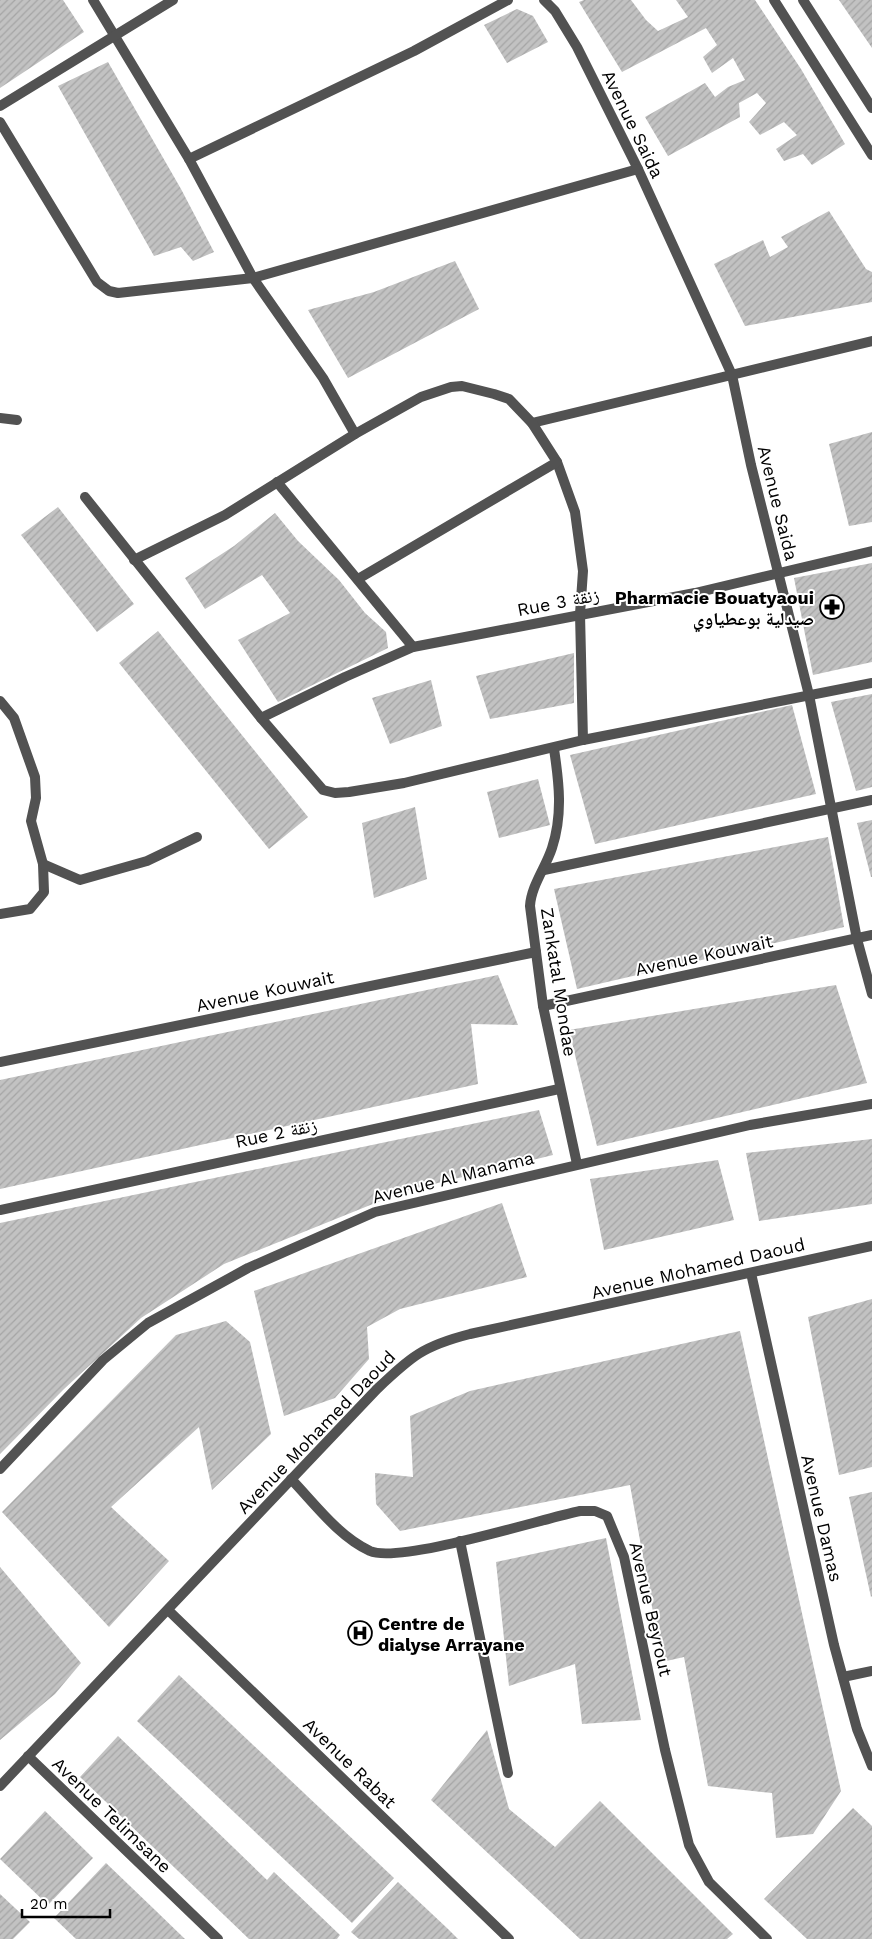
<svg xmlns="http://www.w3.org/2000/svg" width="872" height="1939" viewBox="0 0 872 1939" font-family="'Work Sans','Noto Naskh Arabic',sans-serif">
	<defs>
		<pattern id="building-hatch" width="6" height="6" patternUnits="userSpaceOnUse" patternTransform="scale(1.25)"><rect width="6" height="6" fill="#c2c2c2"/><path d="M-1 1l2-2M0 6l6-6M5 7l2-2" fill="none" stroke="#a5a5a5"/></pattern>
	</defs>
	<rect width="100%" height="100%" fill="#fff"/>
	<g fill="url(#building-hatch)">
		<polygon points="0,0 63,0 84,32 0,88"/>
		<polygon points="584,0 631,0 646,20 658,31 688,17 676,0 755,0 801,69 845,144 812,165 803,154 784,161 776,149 797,135 784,122 760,135 749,122 766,103 757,93 739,103 740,117 668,156 645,117 705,83 715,97 728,87 745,80 733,58 712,73 703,57 717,45 706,28 622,72 579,2"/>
		<polygon points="839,0 872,0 872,48"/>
		<polygon points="517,9 533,16 548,42 507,63 484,25"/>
		<polygon points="108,62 181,189 214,252 193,261 181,247 154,256 58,86"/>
		<polygon points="829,211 866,269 872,272 872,302 745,326 714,264 763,240 770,257 788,247 781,237"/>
		<polygon points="455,261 479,309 348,378 308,310 374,292"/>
		<polygon points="872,432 872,522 849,526 829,444"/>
		<polygon points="58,507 134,604 97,632 21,535"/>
		<polygon points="275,513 298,541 339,580 365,613 386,632 388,648 278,702 238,640 290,613 262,575 205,609 185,578 234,546"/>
		<polygon points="872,563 872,662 813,675 794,578"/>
		<polygon points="158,631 308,817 269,849 119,663"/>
		<polygon points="574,653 574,703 490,719 476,676"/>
		<polygon points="431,680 442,726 390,744 372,698"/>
		<polygon points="872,694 872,787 856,791 831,702"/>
		<polygon points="792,705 816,794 595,844 570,755"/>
		<polygon points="538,779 550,825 499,838 487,792"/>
		<polygon points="415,807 427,879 374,898 362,823"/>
		<polygon points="872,820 872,877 871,877 857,823"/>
		<polygon points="828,837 844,927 577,989 554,889"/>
		<polygon points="498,975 518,1025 471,1024 478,1084 0,1189 0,1080"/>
		<polygon points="836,985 867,1083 597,1146 569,1030"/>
		<polygon points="539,1110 553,1155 405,1191 224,1264 141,1318 64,1389 0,1454 0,1223"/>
		<polygon points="872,1139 872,1204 759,1221 746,1153"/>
		<polygon points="718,1160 734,1220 604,1250 590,1179"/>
		<polygon points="502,1203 527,1277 400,1309 367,1327 369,1359 335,1398 284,1416 254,1291"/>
		<polygon points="872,1299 872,1467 839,1475 808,1317"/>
		<polygon points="226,1321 250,1342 271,1434 212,1490 199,1427 111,1507 169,1561 109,1627 2,1512 176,1335"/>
		<polygon points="740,1331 841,1791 813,1834 776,1838 772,1793 708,1786 684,1657 662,1662 630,1485 400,1531 376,1504 375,1473 413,1477 410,1416 470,1391"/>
		<polygon points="872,1492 872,1596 871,1597 849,1497"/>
		<polygon points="606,1538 641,1720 582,1724 575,1664 509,1686 496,1562"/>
		<polygon points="0,1567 81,1663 55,1694 0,1740"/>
		<polygon points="179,1675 394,1878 352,1923 137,1721"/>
		<polygon points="487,1730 509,1809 555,1847 600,1801 733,1934 727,1939 580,1939 431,1800"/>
		<polygon points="118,1736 267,1880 274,1872 340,1935 337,1939 249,1939 80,1777"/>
		<polygon points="853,1808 872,1826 872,1939 807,1939 764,1899"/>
		<polygon points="45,1811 93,1858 48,1905 0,1859"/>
		<polygon points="106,1863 155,1910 185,1939 76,1939 54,1918"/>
		<polygon points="398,1882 448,1929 458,1939 359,1939 351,1932"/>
		<polygon points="0,1894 30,1922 13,1939 0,1939"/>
	</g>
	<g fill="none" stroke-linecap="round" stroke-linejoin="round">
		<g stroke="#525252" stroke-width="10">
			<polyline points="0,418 17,420"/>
			<polyline points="0,701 14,718 35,777 36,798 31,821 43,864 44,892 30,909 0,914"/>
			<polyline points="43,864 80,880 147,861 197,837"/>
		</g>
		<g stroke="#525252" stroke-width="10">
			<polyline points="93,0 189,159 253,278 323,378 355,434"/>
			<polyline points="544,0 555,11 577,47 638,169 732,375 751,465 809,695 857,939 872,994"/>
			<polyline points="0,106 173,0"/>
			<polyline points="0,122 97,282 109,291 118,293 253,278 638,169"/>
			<polyline points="189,159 414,51 508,0"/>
			<polyline points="532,423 872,341"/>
			<polyline points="277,482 413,647"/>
			<polyline points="85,497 261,718 323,790 335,793 349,792 404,783 583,740 872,683"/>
			<polyline points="134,560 225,515 355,434 421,397 451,387 462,386 494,394 509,399 532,423 557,462 575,512 583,571 580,614 583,740"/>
			<polyline points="358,579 557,462"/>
			<polyline points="261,718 345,677 413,647 695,593 872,551"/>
			<path d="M554,749C559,782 563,815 552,848C546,867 531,886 530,906L543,1006L577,1164"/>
			<polyline points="544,870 872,800"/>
			<polyline points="543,1006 872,935"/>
			<polyline points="0,1062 536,952"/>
			<polyline points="0,1210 559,1089"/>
			<polyline points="751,1273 834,1645 857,1729 872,1766"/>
			<polyline points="0,1469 103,1360 148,1323 248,1268 375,1212 750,1125 872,1104"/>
			<path d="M291,1479C315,1504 338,1536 370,1551C400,1564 541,1519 580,1511H595L607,1516L624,1557L665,1750L689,1845L709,1882L767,1939"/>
			<polyline points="460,1541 508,1773"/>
			<polyline points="168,1610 509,1939"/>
			<polyline points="843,1677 872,1671"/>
			<polyline points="28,1756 218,1939"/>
		</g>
		<g stroke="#525252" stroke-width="10">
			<polyline points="774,0 872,155"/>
			<polyline points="803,0 872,108"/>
			<path d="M0,1786L377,1389C412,1356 423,1346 470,1334L872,1246"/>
		</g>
	</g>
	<defs>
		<g id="pharmacy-ring" transform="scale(1.25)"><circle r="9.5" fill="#fff" stroke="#000" stroke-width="1.5"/><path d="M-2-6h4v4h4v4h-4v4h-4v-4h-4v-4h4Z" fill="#000"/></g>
		<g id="hospital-ring" transform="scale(1.25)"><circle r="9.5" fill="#fff" stroke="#000" stroke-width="1.5"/><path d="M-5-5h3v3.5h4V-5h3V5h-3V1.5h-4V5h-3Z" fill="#000"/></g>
	</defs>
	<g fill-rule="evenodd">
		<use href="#pharmacy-ring" x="832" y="607"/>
		<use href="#hospital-ring" x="360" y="1633"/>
	</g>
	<g text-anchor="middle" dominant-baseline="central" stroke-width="4" stroke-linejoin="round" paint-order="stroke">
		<g font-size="18" fill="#000" stroke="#fff">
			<text transform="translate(633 124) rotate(64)">Avenue Saida</text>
			<text transform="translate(778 503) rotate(76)">Avenue Saida</text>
			<text transform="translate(558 602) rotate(-11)">Rue 3 زنقة</text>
			<text transform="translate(704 955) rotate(-12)">Avenue Kouwait</text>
			<text transform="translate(559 982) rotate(81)">Zankatal Mondae</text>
			<text transform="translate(265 991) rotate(-12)">Avenue Kouwait</text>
			<text transform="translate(276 1133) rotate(-12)">Rue 2 زنقة</text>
			<text transform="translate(453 1177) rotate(-14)">Avenue Al Manama</text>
			<text transform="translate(698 1268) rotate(-13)">Avenue Mohamed Daoud</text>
			<text transform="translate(316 1432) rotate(-46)">Avenue Mohamed Daoud</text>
			<text transform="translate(822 1518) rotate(77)">Avenue Damas</text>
			<text transform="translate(651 1609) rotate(77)">Avenue Beyrout</text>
			<text transform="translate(350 1763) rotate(44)">Avenue Rabat</text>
			<text transform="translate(112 1815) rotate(44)">Avenue Telimsane</text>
		</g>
		<g font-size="18" font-weight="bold" fill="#000" stroke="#fff" text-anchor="end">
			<text x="814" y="597">Pharmacie Bouatyaoui<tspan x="814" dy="21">صيدلية بوعطياوي</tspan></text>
			<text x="378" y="1623" text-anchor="start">Centre de<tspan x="378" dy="21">dialyse Arrayane</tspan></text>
		</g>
	</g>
	<path d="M22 1909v8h88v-8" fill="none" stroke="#000000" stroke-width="2.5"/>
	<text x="30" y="1909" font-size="15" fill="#000000" stroke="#ffffff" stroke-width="4" paint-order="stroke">20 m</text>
</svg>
